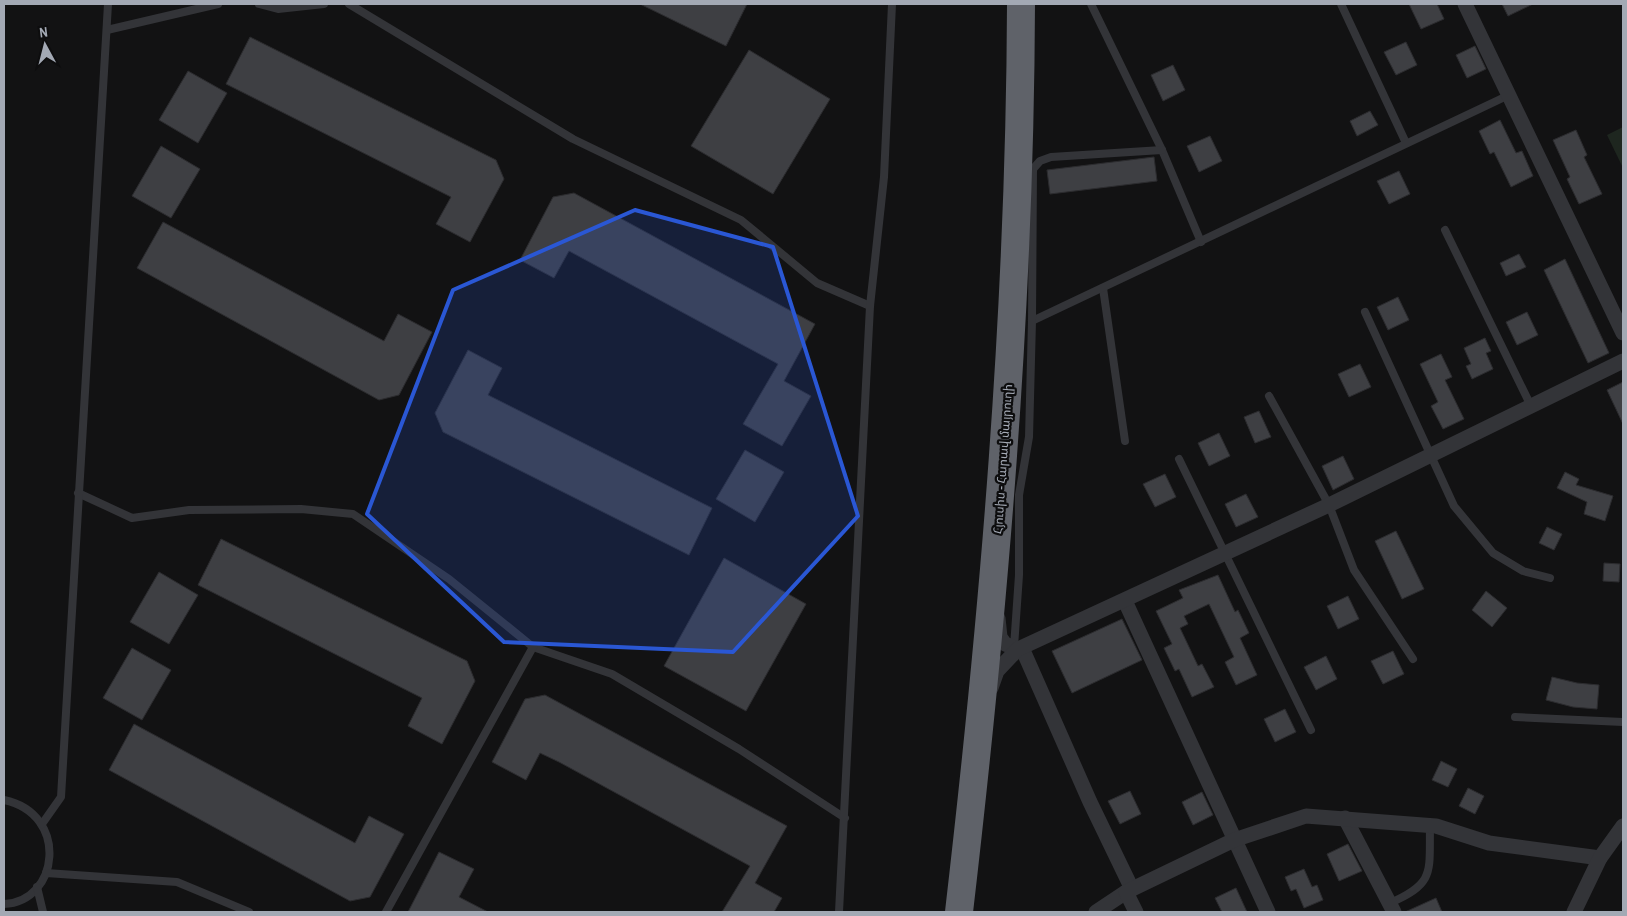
<svg xmlns="http://www.w3.org/2000/svg" width="1627" height="916" viewBox="0 0 1627 916" font-family="'Archivo Narrow','Noto Sans Armenian',sans-serif">
	<rect width="100%" height="100%" fill="#121213"/>
	<polygon fill="#1e261f" points="1623,127 1623,168 1607,135"/>
	<g fill="#3e3f43" stroke="#2c2c2f">
		<polygon points="640,4 747,4 726,46"/>
		<polygon points="1409,4 1437,4 1444,19 1421,29"/>
		<polygon points="1502,4 1533,4 1508,16"/>
		<polygon points="250,37 496,160 504,179 470,242 436,224 451,197 226,84"/>
		<polygon points="1406,42 1417,65 1396,75 1384,52"/>
		<polygon points="1475,46 1486,69 1467,78 1456,55"/>
		<polygon points="749,50 830,99 773,194 691,146"/>
		<polygon points="1173,65 1185,90 1163,101 1151,75"/>
		<polygon points="188,71 227,93 198,143 159,120"/>
		<polygon points="1370,111 1378,125 1357,136 1350,121"/>
		<polygon points="1500,120 1516,153 1522,151 1533,176 1511,187 1494,152 1490,154 1479,131"/>
		<polygon points="1576,130 1587,155 1584,157 1602,194 1579,204 1567,179 1570,177 1553,140"/>
		<polygon points="1210,136 1222,161 1199,172 1187,146"/>
		<polygon points="161,146 200,169 171,218 132,196"/>
		<polygon points="1154,157 1157,181 1050,194 1047,170"/>
		<polygon points="1399,171 1410,194 1389,204 1377,181"/>
		<polygon points="574,193 815,324 784,381 811,396 782,446 743,424 778,364 569,251 554,278 520,260 553,197"/>
		<polygon points="163,222 384,341 398,314 432,332 399,395 379,400 137,268"/>
		<polygon points="1519,254 1526,267 1506,276 1500,263"/>
		<polygon points="1565,259 1609,353 1588,363 1544,270"/>
		<polygon points="1398,297 1409,320 1388,330 1377,307"/>
		<polygon points="1527,312 1538,335 1517,345 1506,322"/>
		<polygon points="1485,338 1491,351 1486,353 1493,369 1472,379 1466,366 1471,364 1464,348"/>
		<polygon points="468,350 502,368 488,395 712,508 689,555 443,432 435,413"/>
		<polygon points="1441,354 1452,377 1445,380 1464,419 1443,429 1431,406 1438,402 1420,364"/>
		<polygon points="1360,364 1371,387 1349,397 1338,374"/>
		<polygon points="1623,382 1623,424 1607,390"/>
		<polygon points="1259,411 1271,437 1255,443 1244,417"/>
		<polygon points="1219,433 1230,456 1209,466 1198,443"/>
		<polygon points="745,450 784,472 755,522 716,499"/>
		<polygon points="1343,456 1354,479 1333,490 1322,466"/>
		<polygon points="1565,472 1579,479 1576,485 1613,496 1605,521 1584,514 1587,502 1557,488"/>
		<polygon points="1165,474 1176,497 1155,507 1143,484"/>
		<polygon points="1246,494 1258,517 1236,527 1225,504"/>
		<polygon points="1547,527 1562,534 1554,550 1539,543"/>
		<polygon points="1396,531 1424,589 1402,599 1375,541"/>
		<polygon points="221,539 467,661 475,681 442,744 408,726 422,698 198,585"/>
		<polygon points="724,558 806,604 746,711 664,666"/>
		<polygon points="1604,563 1620,564 1619,582 1603,581"/>
		<polygon points="159,572 198,595 169,644 130,622"/>
		<polygon points="1218,575 1235,612 1238,610 1249,633 1240,638 1257,675 1236,685 1225,662 1234,657 1209,604 1184,616 1188,624 1180,628 1198,666 1202,664 1214,687 1192,697 1179,669 1175,671 1164,648 1172,644 1156,611 1183,598 1179,590"/>
		<polygon points="1486,591 1507,608 1492,627 1472,610"/>
		<polygon points="1348,596 1359,619 1338,629 1327,606"/>
		<polygon points="1122,619 1142,660 1072,693 1052,651"/>
		<polygon points="132,648 171,670 142,720 103,698"/>
		<polygon points="1393,651 1404,674 1383,684 1371,661"/>
		<polygon points="1326,656 1337,679 1316,690 1304,667"/>
		<polygon points="1552,677 1577,683 1599,685 1597,709 1573,707 1546,700"/>
		<polygon points="545,695 787,826 755,883 782,898 774,912 722,912 750,866 559,762 540,753 526,780 492,762 525,699"/>
		<polygon points="1285,709 1296,732 1275,742 1264,719"/>
		<polygon points="134,724 355,843 369,816 404,834 370,897 350,901 109,770"/>
		<polygon points="1441,761 1457,769 1448,787 1432,780"/>
		<polygon points="1468,788 1484,796 1475,814 1459,806"/>
		<polygon points="1130,791 1141,814 1120,824 1108,801"/>
		<polygon points="1202,792 1213,815 1193,825 1182,802"/>
		<polygon points="1348,844 1362,871 1339,881 1327,854"/>
		<polygon points="439,852 474,869 459,897 488,912 408,912"/>
		<polygon points="1304,869 1312,887 1317,885 1323,900 1304,908 1296,889 1291,891 1285,877"/>
		<polygon points="1236,888 1247,912 1222,912 1215,898"/>
		<polygon points="1436,898 1442,912 1405,912"/>
	</g>
	<g fill="none" stroke-linecap="round" stroke-linejoin="round">
		<g stroke="#333438" stroke-width="8">
			<polyline points="259,4 278,9 324,4"/>
			<polyline points="349,4 573,139 741,220 817,283 870,306"/>
			<polyline points="1091,4 1162,150 1201,242"/>
			<polyline points="1341,4 1406,143"/>
			<polyline points="107,30 218,4"/>
			<polyline points="1445,230 1531,406"/>
			<polyline points="1103,288 1125,441"/>
			<polyline points="1365,312 1454,506 1493,553 1523,571 1550,578"/>
			<polyline points="1032,321 1509,95"/>
			<polyline points="1269,396 1329,505 1354,570 1413,659"/>
			<polyline points="1179,459 1311,730"/>
			<polyline points="78,493 132,518 189,510 301,509 353,514 449,579 533,647 612,674 739,749 845,818"/>
			<polyline points="1014,647 1019,575 1019,495 1029,437 1032,321 1033,169 1040,161 1051,157 1162,150"/>
			<polyline points="1515,717 1623,722"/>
			<path d="M4,800C70,814 59,902 4,904"/>
			<polyline points="42,824 61,797 108,4"/>
			<polyline points="46,873 177,882 249,912"/>
			<polyline points="37,887 43,912"/>
			<path d="M1390,903C1436,883 1429,872 1430,825"/>
			<polyline points="386,912 533,647"/>
			<polyline points="839,912 870,306 884,177 892,4"/>
		</g>
		<g stroke="#333438" stroke-width="15">
			<polyline points="1465,4 1623,333"/>
			<polyline points="1125,601 1268,912"/>
			<polyline points="998,618 1000,637 1005,644 1018,649"/>
			<polyline points="1022,648 1090,802 1132,889"/>
			<polyline points="991,688 997,671 1018,649 1329,505 1623,361"/>
			<polyline points="1345,818 1394,912"/>
			<polyline points="1096,912 1126,892"/>
			<polyline points="1136,912 1126,892 1234,840 1306,816 1436,826 1489,843 1600,858"/>
			<polyline points="1574,912 1600,858 1623,826"/>
		</g>
		<path stroke="#5f6269" stroke-width="28" d="M959,912C994,611 1020,308 1021,4"/>
	</g>
	<path fill="#2a57d4" fill-opacity="0.2" stroke="#2a57d4" stroke-width="4" stroke-linejoin="round" d="M635,210L773,247L858,516L733,652L504,642L367,514L453,290Z"/>
	<g text-anchor="middle" dominant-baseline="central" stroke-width="4.5" stroke-linejoin="round" paint-order="stroke">
		<g font-size="12" fill="#a3a9b4" stroke="#0d0d0e">
			<text transform="translate(1003 459) rotate(-86)">Հյուսիս - Հարավ մայրուղի</text>
		</g>
	</g>
	<rect width="1627" height="916" fill="none" stroke="#a3a9b4" stroke-width="10"/>
	<g transform="translate(45 45) rotate(353)" stroke="#0d0d0e" stroke-width="4" paint-order="stroke">
	<path d="M0-4L9 19L0 12L-9 19Z" fill="#a3a9b4"/>
	<text y="-8" font-size="14" font-weight="bold" text-anchor="middle" fill="#a3a9b4">N</text>
	</g>
</svg>
